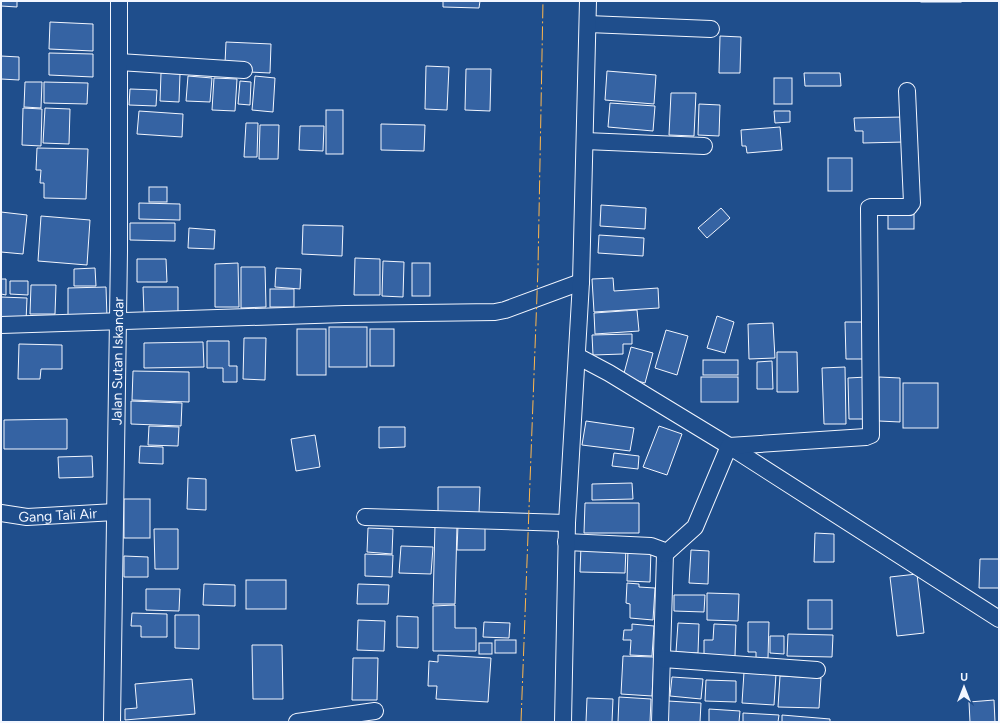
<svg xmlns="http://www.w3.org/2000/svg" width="1000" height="723" viewBox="0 0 1000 723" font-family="Figtree,sans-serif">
	<rect width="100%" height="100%" fill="#1f4e8c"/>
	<g fill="#3563a3" stroke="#f2f6ff">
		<polygon points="1,1 17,1 17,7 1,6"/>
		<polygon points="443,1 480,1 479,8 443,7"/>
		<rect x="921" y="1" width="40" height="1"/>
		<polygon points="50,22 93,24 93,51 49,49"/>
		<polygon points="720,36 741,37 740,73 719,73"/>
		<polygon points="226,42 271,44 270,73 249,72 249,64 225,63"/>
		<polygon points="49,53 93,54 93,77 49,75"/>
		<polygon points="1,56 19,57 19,80 1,79"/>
		<polygon points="426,66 449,67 447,110 425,109"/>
		<polygon points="466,69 491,69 490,111 465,110"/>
		<polygon points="607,71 656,75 654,104 605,100"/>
		<polygon points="161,73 180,74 179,102 160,101"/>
		<polygon points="804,73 840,73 841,86 805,86"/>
		<polygon points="188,76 212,78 210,102 186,101"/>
		<polygon points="255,76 275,78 273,112 252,110"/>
		<polygon points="214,78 237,79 235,111 212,110"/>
		<rect x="774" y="78" width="18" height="26"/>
		<polygon points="240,81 251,82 250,105 238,104"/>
		<polygon points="25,82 42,82 41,108 24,107"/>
		<polygon points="44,82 88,83 87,104 44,103"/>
		<polygon points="130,89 157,90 156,106 129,105"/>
		<polygon points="671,93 696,93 694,136 669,135"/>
		<polygon points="610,103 655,106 653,131 608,127"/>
		<polygon points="699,104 720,105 719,136 698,135"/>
		<polygon points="23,108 42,109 41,146 22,145"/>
		<polygon points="45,108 70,109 69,144 43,143"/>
		<rect x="326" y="110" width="17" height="44"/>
		<polygon points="139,111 183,114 182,137 137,134"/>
		<polygon points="774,111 790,111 790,122 775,123"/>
		<polygon points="903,117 904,142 863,143 863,131 855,131 854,118"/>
		<polygon points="246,123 258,123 257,157 244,157"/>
		<polygon points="381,124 425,125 424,151 381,150"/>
		<polygon points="260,125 279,125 278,159 259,159"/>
		<polygon points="300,126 324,126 323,151 299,150"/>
		<polygon points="780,127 782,150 747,153 746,146 742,146 741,130"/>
		<polygon points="37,148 88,149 86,199 44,198 44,183 40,183 41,170 36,170"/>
		<rect x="828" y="158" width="24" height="33"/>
		<rect x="149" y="187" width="18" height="15"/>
		<polygon points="139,203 180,204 180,220 139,219"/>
		<polygon points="601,205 646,208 645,229 600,226"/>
		<polygon points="721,208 730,218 707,238 698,228"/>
		<polygon points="1,212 27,215 23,254 1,252"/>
		<rect x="888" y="212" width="26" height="17"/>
		<polygon points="41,216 90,220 87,265 38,261"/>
		<polygon points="130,223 175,223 175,241 130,240"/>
		<polygon points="303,225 343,226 342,256 302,254"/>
		<polygon points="189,228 215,230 214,249 188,248"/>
		<polygon points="599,235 644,238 643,256 598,253"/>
		<polygon points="355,258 380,259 380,295 354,295"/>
		<polygon points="137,259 166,259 167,282 137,282"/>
		<polygon points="383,261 404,262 403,297 382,296"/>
		<polygon points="238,263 239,307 215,307 215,264"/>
		<rect x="412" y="263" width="18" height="33"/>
		<polygon points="241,267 265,267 266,307 241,308"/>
		<polygon points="95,268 96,286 74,286 74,269"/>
		<polygon points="276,268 301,269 300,289 275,287"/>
		<polygon points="613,278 614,291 658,288 659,308 594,312 592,279"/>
		<polygon points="1,279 6,279 6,295 1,294"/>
		<polygon points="10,281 28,281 28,295 10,294"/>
		<polygon points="31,285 56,285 55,314 30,314"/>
		<polygon points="106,287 107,318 68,319 68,288"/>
		<polygon points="143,287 178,287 178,314 144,315"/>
		<rect x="270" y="289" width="24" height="18"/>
		<polygon points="1,297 27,298 26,321 1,321"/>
		<polygon points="637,310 639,331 595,334 594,313"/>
		<polygon points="717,316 734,322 725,353 707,348"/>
		<polygon points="845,322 867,322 868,359 846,359"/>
		<polygon points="773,323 775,358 749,359 748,324"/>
		<rect x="329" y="327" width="38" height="40"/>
		<rect x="297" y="329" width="29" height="46"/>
		<rect x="370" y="329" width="24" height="37"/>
		<polygon points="666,330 688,336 677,375 655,368"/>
		<polygon points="632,334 632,344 623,344 623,354 593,355 592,335"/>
		<polygon points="244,338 266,338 265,380 243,379"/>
		<polygon points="207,341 229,341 229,366 237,366 237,382 223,382 223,368 207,368"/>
		<polygon points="203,342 204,367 144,368 144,343"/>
		<polygon points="19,344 62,345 62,369 41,369 40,379 18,379"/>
		<polygon points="631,347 653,353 645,383 623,377"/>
		<polygon points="777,352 797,352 798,392 777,392"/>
		<rect x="703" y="360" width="35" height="15"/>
		<polygon points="772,361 773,389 757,389 757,362"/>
		<polygon points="845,367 846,424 824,424 822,368"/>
		<polygon points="133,371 189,372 189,402 132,400"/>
		<rect x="701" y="377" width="37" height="25"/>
		<polygon points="867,377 867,419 849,419 848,378"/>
		<polygon points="879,377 900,378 900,422 879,421"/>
		<rect x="903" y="383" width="35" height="45"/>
		<polygon points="131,401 182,403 181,426 131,424"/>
		<polygon points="67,419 67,449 4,449 4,420"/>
		<polygon points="586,421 634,428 630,451 582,445"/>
		<polygon points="149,426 179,427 178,446 148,445"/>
		<polygon points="659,426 682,434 667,475 643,467"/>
		<polygon points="379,427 405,427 405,447 379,448"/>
		<polygon points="315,435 320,467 296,471 291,439"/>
		<polygon points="140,446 163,447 163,464 139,463"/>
		<polygon points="614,453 639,456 638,469 612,466"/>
		<polygon points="92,456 93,477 59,478 58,457"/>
		<polygon points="188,478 206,479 206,510 187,509"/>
		<polygon points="632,483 633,499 592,500 592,484"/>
		<polygon points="438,487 480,487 479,514 438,514"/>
		<rect x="124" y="499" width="26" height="39"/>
		<polygon points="585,503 639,503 639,533 584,533"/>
		<polygon points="435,525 457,525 455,604 433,604"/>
		<polygon points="458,525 485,526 485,550 457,550"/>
		<polygon points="368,528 393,529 392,554 367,552"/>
		<polygon points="154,529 178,529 178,569 155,569"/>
		<polygon points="815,533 834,534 834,562 814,562"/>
		<polygon points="401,546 433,547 431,574 399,573"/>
		<polygon points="581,546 626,547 625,573 580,572"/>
		<polygon points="628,549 651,549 650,582 627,581"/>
		<polygon points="691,550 709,551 708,584 689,583"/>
		<polygon points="365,554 393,555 392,577 365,576"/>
		<polygon points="124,556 148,557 148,577 124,577"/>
		<polygon points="980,559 999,559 999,588 979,588"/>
		<polygon points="917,574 924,633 897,636 890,577"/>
		<rect x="246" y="580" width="40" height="29"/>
		<polygon points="627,583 639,584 639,587 655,588 653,620 630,618 630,604 626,603"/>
		<polygon points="204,584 235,585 235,606 203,605"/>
		<polygon points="358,584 389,585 388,604 357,604"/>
		<polygon points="146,589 180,589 179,611 146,610"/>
		<polygon points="707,593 739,594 738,621 707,620"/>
		<polygon points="674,595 705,595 704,612 674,611"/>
		<rect x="808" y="600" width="24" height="29"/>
		<polygon points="455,605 455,628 476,628 476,651 433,651 433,606"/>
		<polygon points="132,613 167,614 167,637 141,637 141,626 131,626"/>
		<polygon points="175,615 199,615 199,649 175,648"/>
		<polygon points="397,616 418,617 418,648 397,647"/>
		<polygon points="358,620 385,621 384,651 357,650"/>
		<polygon points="484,622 510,623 509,638 483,637"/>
		<polygon points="748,622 769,622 768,658 756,658 756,652 748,652"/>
		<polygon points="678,623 699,624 698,653 676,652"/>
		<polygon points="632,624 654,626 652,656 630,655 631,640 623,640 624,630 632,630"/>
		<polygon points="714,624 736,625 735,656 704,655 704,640 713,640"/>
		<polygon points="788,634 833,635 832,657 787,656"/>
		<polygon points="770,636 784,636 784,654 770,653"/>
		<rect x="495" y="640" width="21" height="13"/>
		<rect x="479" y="643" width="13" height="11"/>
		<polygon points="252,645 282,645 283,699 253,699"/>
		<polygon points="438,655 491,658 488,702 436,699 437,686 428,686 429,661 438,662"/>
		<polygon points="623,656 654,657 652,696 621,694"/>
		<polygon points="353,658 378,658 377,700 352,700"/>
		<polygon points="744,672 776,674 774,705 742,703"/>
		<polygon points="780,676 821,678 819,708 778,707"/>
		<polygon points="672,677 703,679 701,699 670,696"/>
		<polygon points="192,679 195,714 125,720 125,709 137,708 135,684"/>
		<polygon points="706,680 736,681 736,702 705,701"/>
		<polygon points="619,697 651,699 650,722 618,722"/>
		<polygon points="587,698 613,699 612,722 586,722"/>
		<polygon points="994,700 995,722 970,722 969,702"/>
		<polygon points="668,701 701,703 700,722 667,722"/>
		<polygon points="709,709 740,711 739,722 709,722"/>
		<polygon points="743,713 779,715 778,722 743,722"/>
		<polygon points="782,715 830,719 830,722 782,722"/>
	</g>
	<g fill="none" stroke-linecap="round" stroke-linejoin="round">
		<g stroke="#f2f6ff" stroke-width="18">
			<g id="street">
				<polyline points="588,24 711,29"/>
				<polyline points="119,62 244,70"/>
				<polyline points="585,141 704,146"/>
				<polyline points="1,325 345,314 495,312 505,310 581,282"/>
				<polyline points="577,356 609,373 729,446 999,619"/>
				<path id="s1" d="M1,513L27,517L115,512"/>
				<polyline points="365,517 567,523"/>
				<polyline points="566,542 651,546 662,550 665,554 660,722"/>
				<polyline points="665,554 695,527 729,446 866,437 871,435 869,210 869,208 871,207 909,207 912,203 907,91"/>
				<polyline points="663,659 817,670"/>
				<path id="s2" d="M112,722L119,251V1"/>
				<polyline points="297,722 375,711"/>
				<polyline points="563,722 567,523 581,282 588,1"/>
			</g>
		</g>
		<use href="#street" stroke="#1f4e8c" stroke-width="16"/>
		<polyline stroke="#ffb74d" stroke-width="1" stroke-dasharray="14 3 2 3" stroke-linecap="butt" points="521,722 538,268 543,1"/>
	</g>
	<g text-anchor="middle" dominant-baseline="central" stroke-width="3" stroke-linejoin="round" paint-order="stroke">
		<g font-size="14" fill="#f2f6ff" stroke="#1f4e8c">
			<text stroke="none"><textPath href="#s2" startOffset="361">Jalan Sutan Iskandar</textPath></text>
			<text stroke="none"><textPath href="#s1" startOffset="57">Gang Tali Air</textPath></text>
		</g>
	</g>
	<rect width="1000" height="723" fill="none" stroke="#f2f6ff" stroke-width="4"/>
	<g transform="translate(964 687)" stroke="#1f4e8c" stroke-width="3" paint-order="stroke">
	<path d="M0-3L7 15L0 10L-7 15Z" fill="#f2f6ff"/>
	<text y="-6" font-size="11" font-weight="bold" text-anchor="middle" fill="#f2f6ff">U</text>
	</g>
</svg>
